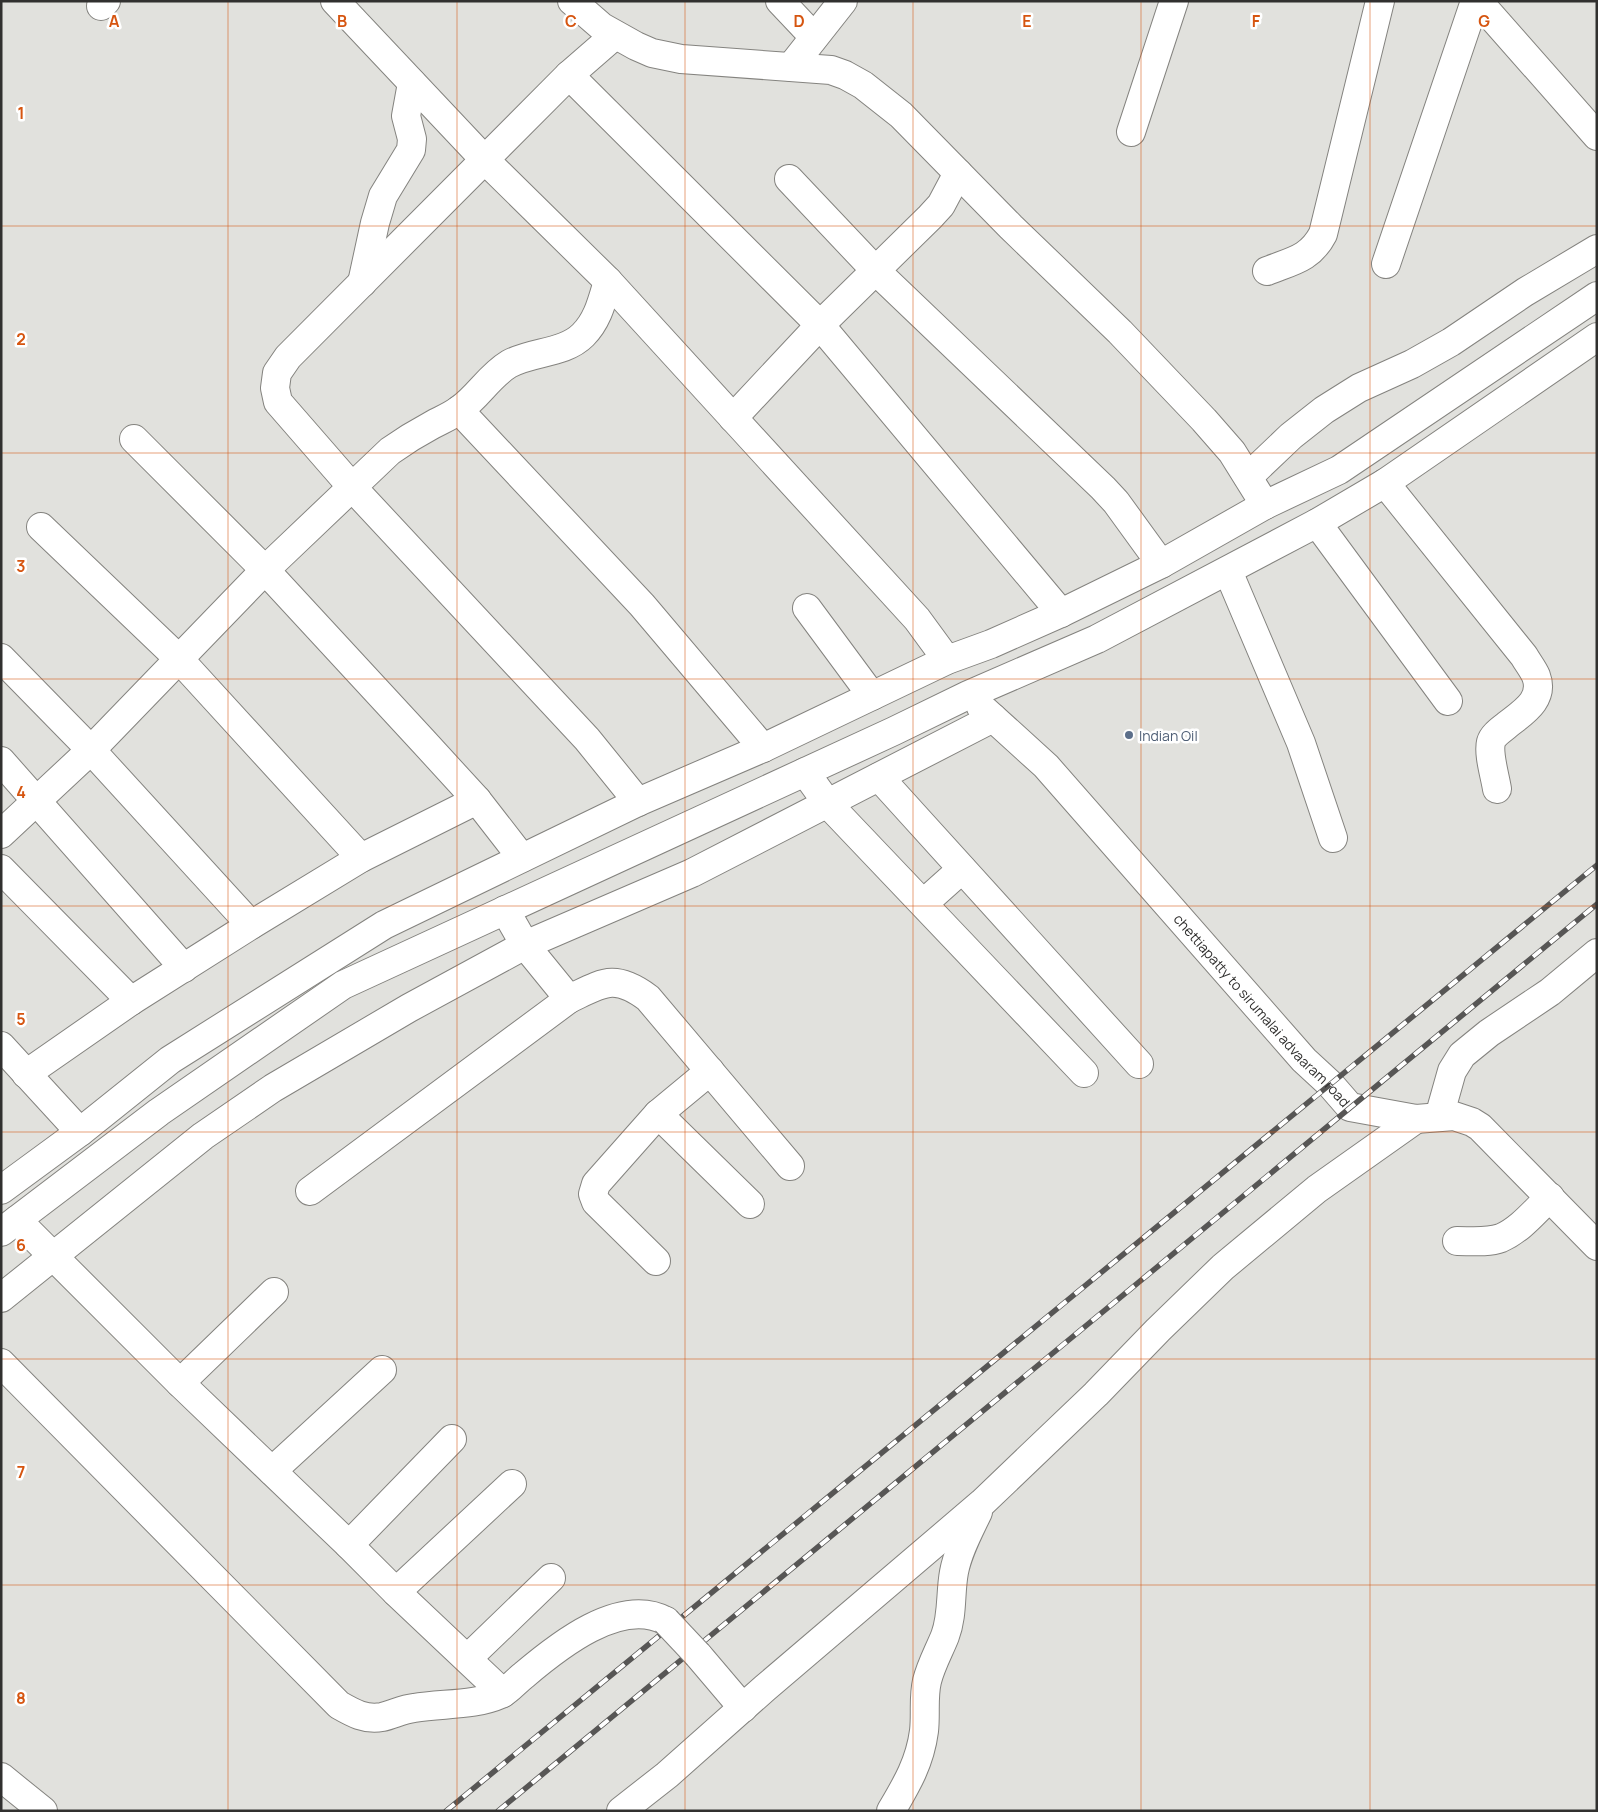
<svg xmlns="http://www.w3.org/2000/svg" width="1598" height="1812" viewBox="0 0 1598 1812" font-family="Manrope,sans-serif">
	<rect width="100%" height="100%" fill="#e1e1dd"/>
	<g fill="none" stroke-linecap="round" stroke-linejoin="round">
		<g stroke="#84837f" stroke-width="30">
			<g id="minor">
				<polyline points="335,1 484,159 608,281 917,619 947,660"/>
				<polyline points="572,1 602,27 636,46 652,53 681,59 831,70 845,75 863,85 901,115 1011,227 1120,332 1204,420 1232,452 1265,505"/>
				<polyline points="780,1 814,37"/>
				<polyline points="1478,1 1597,136"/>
				<polyline points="101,6 106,1"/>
				<polyline points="615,35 569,75 288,357 277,373 275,388 278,402 352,487 587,739 638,802"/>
				<polyline points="791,67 843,1"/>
				<polyline points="569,75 820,325 1061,613"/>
				<polyline points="1131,132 1174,1"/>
				<polyline points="789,179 875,270 1103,488 1116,502 1161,564"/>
				<polyline points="1386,264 1475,1"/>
				<path d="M1267,271C1292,261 1310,259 1323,234L1380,1"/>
				<polyline points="362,283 375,223 383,196 411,150 412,139 406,116 412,83"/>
				<polyline points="459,410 642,605 763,748"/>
				<polyline points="733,418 820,325 930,217 941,205 958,173"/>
				<polyline points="134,439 265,570 423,741 477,800 522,858"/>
				<polyline points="1248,477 1291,436 1324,410 1359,388 1412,364 1451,342 1525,292 1597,249"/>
				<path d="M1385,483L1524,656C1528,663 1533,669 1536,676C1545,700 1522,713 1507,725C1501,730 1493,735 1491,742C1488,754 1495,776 1497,789"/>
				<polyline points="1317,523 1448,701"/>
				<polyline points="41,527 179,659 361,858"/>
				<polyline points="1228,571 1301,743 1333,838"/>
				<polyline points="807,608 872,696"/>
				<polyline points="1,658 91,750 251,925"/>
				<path id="s1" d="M981,707L1046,766L1304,1060L1330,1084L1350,1107L1416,1119L1454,1116L1472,1122L1480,1127L1597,1246"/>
				<polyline points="1,761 184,968"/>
				<polyline points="805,772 828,804 1084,1073"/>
				<polyline points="879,777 1139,1064"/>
				<path d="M1,834L91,750L265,570L390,451C404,441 417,433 432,425C441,420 451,416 459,410C478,397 489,376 509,364C532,351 564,354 583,335C598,320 602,301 608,281"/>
				<polyline points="1,869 131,1001"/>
				<polyline points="924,903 962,869"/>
				<path d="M505,910L525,945L569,999C603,983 614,973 648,998L790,1166"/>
				<polyline points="1,1046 80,1132"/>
				<polyline points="26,1074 131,1001 251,925 361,858 477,800"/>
				<polyline points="658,1114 750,1204"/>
				<polyline points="1439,1117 1452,1071 1462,1055 1489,1033 1550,992 1597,953"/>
				<polyline points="310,1191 569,999"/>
				<polyline points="17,1220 180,1383 349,1545 396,1592 503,1693"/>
				<path d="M1457,1241C1471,1241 1487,1243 1501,1238C1520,1230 1535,1211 1550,1197"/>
				<polyline points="656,1261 596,1202 593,1194 596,1184 658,1114 710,1071"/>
				<polyline points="1,1298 203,1136 273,1088 409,1008 525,945 692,873 993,718"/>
				<path d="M1,1363L339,1705C353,1713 365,1720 382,1717C392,1715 403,1709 414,1708C443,1703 474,1706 501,1694C509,1690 516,1681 524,1675C557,1647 620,1596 666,1621"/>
				<polyline points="180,1383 274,1292"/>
				<polyline points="272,1471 382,1370"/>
				<polyline points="349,1545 452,1439"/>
				<polyline points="396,1592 512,1484"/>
				<polyline points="698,1655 743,1708"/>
				<polyline points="468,1658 551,1578"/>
				<polyline points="1,1777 43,1811"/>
				<polyline points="621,1811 667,1775 765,1688 982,1503 1096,1394 1158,1330 1223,1267 1317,1189 1416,1119"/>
				<path d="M891,1811C907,1784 920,1762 924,1731C926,1714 923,1698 927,1681C931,1665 939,1651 945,1636C953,1615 950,1593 954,1572C958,1551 969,1531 978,1512"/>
			</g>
		</g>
		<g stroke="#84837f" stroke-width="30">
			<g id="highway">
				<polyline points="1,1190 80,1132 170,1060 384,925 638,802 763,748 947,660 991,644 1061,613 1161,564 1265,505 1339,470 1597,296"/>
				<polyline points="1,1232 159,1112 343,985 894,731 968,695 1097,639 1317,523 1385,483 1597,337"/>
			</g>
		</g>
		<use href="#minor" stroke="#fff" stroke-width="28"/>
		<use href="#highway" stroke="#fff" stroke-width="28"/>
		<g stroke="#575655" stroke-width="5.5">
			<g id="rail">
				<polyline points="446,1811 1597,865"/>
				<polyline points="498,1811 1597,904"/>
			</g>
		</g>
		<use href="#rail" stroke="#fff" stroke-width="4" stroke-dasharray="11" stroke-linecap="butt"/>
		<g stroke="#84837f" stroke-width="30" stroke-linecap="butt">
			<polyline id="minor-bridge" points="666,1621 698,1655"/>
		</g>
		<use href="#minor-bridge" stroke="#fff" stroke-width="28"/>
	</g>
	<path fill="none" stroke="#d65510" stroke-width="1" stroke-opacity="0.55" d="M228,1V1811M457,1V1811M685,1V1811M913,1V1811M1141,1V1811M1370,1V1811M1,226H1597M1,453H1597M1,679H1597M1,906H1597M1,1132H1597M1,1359H1597M1,1585H1597"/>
	<circle fill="#5c6f8a" stroke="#fff" stroke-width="2" cx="1129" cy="735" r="5"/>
	<g text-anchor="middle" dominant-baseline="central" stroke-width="5" stroke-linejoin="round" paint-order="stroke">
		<g font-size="14" fill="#4e5e75" stroke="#fff" text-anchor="start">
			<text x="1139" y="735">Indian Oil</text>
		</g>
		<g font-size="14" fill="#31302f" stroke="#fff">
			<text stroke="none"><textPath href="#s1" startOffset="414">chettiapatty to sirumalai advaaram road</textPath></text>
		</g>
	</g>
	<g font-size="16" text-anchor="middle" font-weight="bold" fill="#d65510" stroke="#fff" stroke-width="5" stroke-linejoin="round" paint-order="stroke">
		<text x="114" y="27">A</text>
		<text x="342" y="27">B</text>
		<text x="571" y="27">C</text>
		<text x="799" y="27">D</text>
		<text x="1027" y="27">E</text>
		<text x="1256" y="27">F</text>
		<text x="1484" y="27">G</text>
		<text x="21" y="119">1</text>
		<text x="21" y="345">2</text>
		<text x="21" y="572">3</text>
		<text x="21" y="798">4</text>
		<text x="21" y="1025">5</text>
		<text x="21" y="1251">6</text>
		<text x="21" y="1478">7</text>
		<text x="21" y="1704">8</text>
	</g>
	<rect width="1598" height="1812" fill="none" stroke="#31302f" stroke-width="5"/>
</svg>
